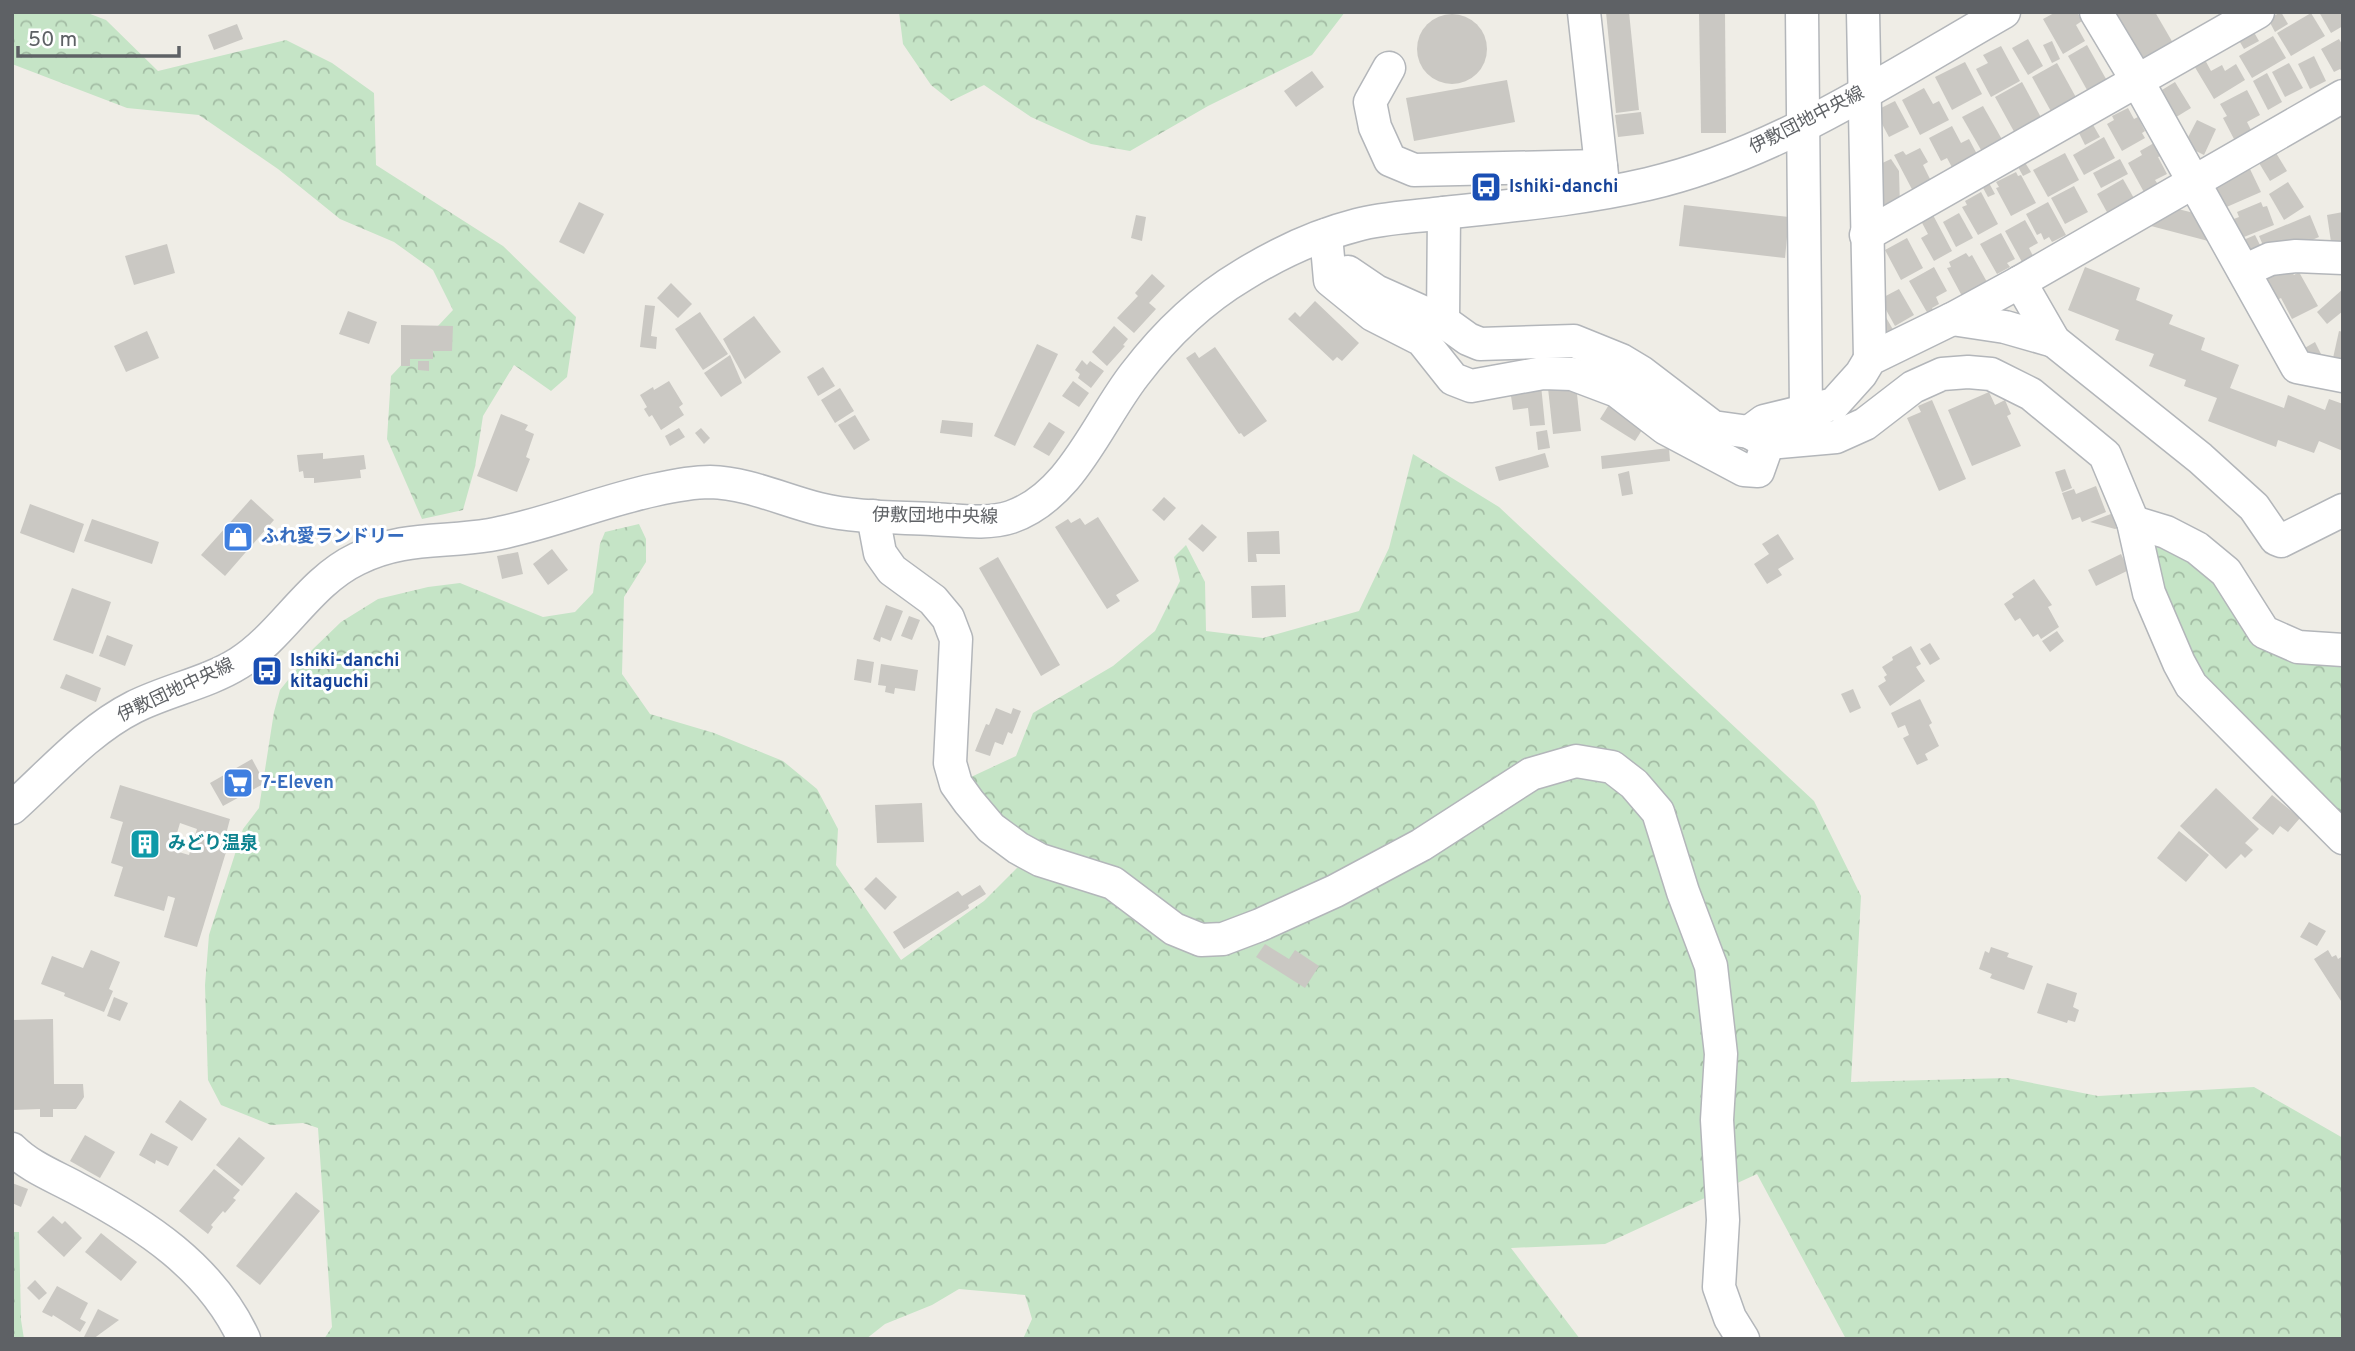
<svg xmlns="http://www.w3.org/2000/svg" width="2355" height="1351" viewBox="0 0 2355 1351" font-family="Overpass,'Noto Sans JP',sans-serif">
	<defs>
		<pattern id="forest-crowns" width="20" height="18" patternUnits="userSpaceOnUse" patternTransform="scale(1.75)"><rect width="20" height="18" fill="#c5e4c6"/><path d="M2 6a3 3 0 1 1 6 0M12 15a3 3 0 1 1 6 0" fill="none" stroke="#a3bca4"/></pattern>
	</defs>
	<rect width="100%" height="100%" fill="#efede6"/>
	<g fill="url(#forest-crowns)">
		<polygon points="12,12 85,12 106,20 158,71 286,40 332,63 374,93 376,165 503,246 576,317 567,377 551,391 514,365 483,416 475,467 463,510 422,519 387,439 391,376 453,310 433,270 394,242 340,219 278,169 199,115 127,108 12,64"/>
		<polygon points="899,12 1345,12 1312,55 1208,106 1130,151 1091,144 1031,117 984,85 951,101 931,85 903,44"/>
		<polygon points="1413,454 1499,507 1814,801 1861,896 1851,1082 2007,1078 2098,1096 2254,1087 2343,1138 2343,1339 1846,1339 1757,1174 1605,1244 1511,1248 1580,1339 1023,1339 1032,1319 1025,1295 959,1289 932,1305 885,1324 866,1339 324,1339 332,1327 318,1128 303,1123 271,1125 221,1105 208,1080 205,985 209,935 243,829 259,808 274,712 280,690 313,649 341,622 378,599 428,587 460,583 543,617 575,612 593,593 600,544 605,532 639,524 646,539 646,562 624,597 622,674 650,714 714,733 783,761 817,789 838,829 836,865 901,960 984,901 1018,867 1024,836 977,791 971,777 1016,756 1033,713 1113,666 1155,631 1180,581 1174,557 1186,545 1205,582 1206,631 1263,638 1359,611 1389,548"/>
		<polygon points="2157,537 2192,556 2261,637 2343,654 2343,826 2201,683 2149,554"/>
		<polygon points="12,1232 19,1232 21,1320 24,1339 12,1339"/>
	</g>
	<g fill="#cac8c3" fill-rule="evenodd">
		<polygon points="1606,12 1629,12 1639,110 1616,113"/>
		<polygon points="1699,12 1725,12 1726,133 1701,133"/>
		<polygon points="2056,12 2077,12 2082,21 2076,25 2085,41 2063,54 2043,19"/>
		<polygon points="2110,12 2155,12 2173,43 2139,63"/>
		<polygon points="2281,12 2288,24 2275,32 2268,19"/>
		<polygon points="2319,12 2343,12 2343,26 2331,33"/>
		<polygon points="2311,13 2325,36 2291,56 2277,33"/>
		<circle cx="1452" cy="49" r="35"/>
		<polygon points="237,24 243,39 214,50 208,35"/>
		<polygon points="2252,29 2259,41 2244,49 2237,37"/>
		<polygon points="2273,36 2286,58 2252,78 2239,56"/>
		<polygon points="2028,39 2043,66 2028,75 2012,48"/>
		<polygon points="2339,39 2343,46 2343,73 2340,69 2334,72 2321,49"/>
		<polygon points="2052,41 2060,59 2052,63 2043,45"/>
		<polygon points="2087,45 2110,86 2091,97 2068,56"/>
		<polygon points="2001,46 2020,81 1991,97 1976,69 1988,63 1983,55"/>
		<polygon points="2314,56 2326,81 2310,89 2298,64"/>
		<polygon points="2204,58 2211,71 2222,65 2225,71 2236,64 2245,80 2214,99 2193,64"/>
		<polygon points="1965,62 1982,94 1952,110 1935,77"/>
		<polygon points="2057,63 2078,101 2053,115 2032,77"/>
		<polygon points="2289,63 2303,88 2285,97 2272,72"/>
		<polygon points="1312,71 1324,87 1296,107 1284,91"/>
		<polygon points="2267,73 2282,102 2268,110 2253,81"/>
		<polygon points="1507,80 1515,122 1414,141 1406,98"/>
		<polygon points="2022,82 2044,123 2017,137 1995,97"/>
		<polygon points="2175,82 2191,108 2173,119 2157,93"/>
		<polygon points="1924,88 1933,104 1939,101 1949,120 1920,135 1902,100"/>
		<polygon points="2247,90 2260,115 2247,122 2251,130 2234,139 2223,118 2227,116 2220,104"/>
		<polygon points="1895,101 1909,127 1889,137 1875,111"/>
		<polygon points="1983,106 2004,143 1984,155 1962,117"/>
		<polygon points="2128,108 2134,119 2138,117 2145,131 2142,133 2145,138 2122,151 2107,124 2114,120 2112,116"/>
		<polygon points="1641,112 1644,134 1618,137 1615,115"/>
		<polygon points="2197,120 2216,129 2204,155 2184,145"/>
		<polygon points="2092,123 2100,137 2085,145 2078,131"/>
		<polygon points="1952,126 1961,143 1969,139 1979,158 1954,171 1947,158 1941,161 1929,138"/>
		<polygon points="2104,137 2115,158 2084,175 2073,155"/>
		<polygon points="2154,143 2161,156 2158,157 2167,174 2155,180 2159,186 2145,194 2128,163 2142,155 2140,151"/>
		<polygon points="1920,148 1928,162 1923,165 1933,185 1915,195 1894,155 1903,151 1906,155"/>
		<polygon points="2273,148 2287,171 2270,181 2256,158"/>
		<polygon points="2065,153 2079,180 2048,197 2033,170"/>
		<polygon points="1891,159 1899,171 1900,207 1878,207 1878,165"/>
		<polygon points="2120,159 2128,174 2101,188 2093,173"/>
		<polygon points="2024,161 2031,172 2023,176 2017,165"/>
		<polygon points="2249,167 2261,192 2222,209 2211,184"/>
		<polygon points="2016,172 2018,176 2021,175 2036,203 2011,216 1996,188 1999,187 1996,182"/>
		<polygon points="2123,179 2135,200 2108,214 2097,194"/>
		<polygon points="2288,182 2304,207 2284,220 2269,194"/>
		<polygon points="1989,183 1995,194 1988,197 1982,186"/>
		<polygon points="2074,186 2088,212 2065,224 2051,198"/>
		<polygon points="1981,192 1998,224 1978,235 1962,207 1967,205 1965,201"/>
		<polygon points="579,202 604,214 584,254 559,242"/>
		<polygon points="2048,202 2066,235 2052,242 2049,237 2044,240 2041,233 2037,235 2026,214"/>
		<polygon points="2261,202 2263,207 2267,206 2274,225 2239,239 2231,220 2239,217 2237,212"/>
		<polygon points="1684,205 1789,217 1785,258 1679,246"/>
		<polygon points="2178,209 2198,214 2212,242 2151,226"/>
		<polygon points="2343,212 2343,241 2331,242 2327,215"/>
		<polygon points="1959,213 1973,238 1956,247 1943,222"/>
		<polygon points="1136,215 1146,217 1142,241 1131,238"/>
		<polygon points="1933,215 1952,251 1934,261 1921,238 1928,234 1921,221"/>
		<polygon points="2310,215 2319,237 2298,246 2265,250 2259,236"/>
		<polygon points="2025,220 2038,243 2029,248 2033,256 2022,262 2005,231"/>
		<polygon points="2001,233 2015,259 2007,263 2010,267 1997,274 1980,244"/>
		<polygon points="2255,235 2264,253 2250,259 2241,241"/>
		<polygon points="1907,238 1923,268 1901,280 1885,250"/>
		<polygon points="167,244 175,273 134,285 125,256"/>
		<polygon points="1966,253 1969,257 1972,255 1987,282 1962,296 1947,268 1951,267 1949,262"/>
		<polygon points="2288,266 2294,275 2299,272 2318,306 2292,319 2281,298 2277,300 2265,278"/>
		<polygon points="1934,267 1947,291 1936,297 1939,304 1932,308 1934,311 1928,314 1909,281"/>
		<polygon points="2085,267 2140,288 2136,300 2173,315 2169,324 2205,338 2201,350 2239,365 2230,388 2284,408 2288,395 2325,410 2329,399 2343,404 2343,451 2319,441 2314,453 2278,440 2276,447 2208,421 2217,398 2184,386 2186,380 2149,366 2154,354 2115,340 2119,330 2068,310"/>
		<polygon points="1152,274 1165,286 1149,303 1156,309 1134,333 1117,318 1138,296 1135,293"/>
		<polygon points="671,283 692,304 678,318 657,298"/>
		<polygon points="1899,289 1914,315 1895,326 1880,299"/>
		<polygon points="2343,289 2343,311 2327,324 2317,312"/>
		<polygon points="1315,301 1359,343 1342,361 1337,357 1333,361 1288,319 1295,312 1300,317"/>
		<polygon points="645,305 655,306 651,336 657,337 656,349 640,347"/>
		<polygon points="348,311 377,322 369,344 339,334"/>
		<polygon points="700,312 728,354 703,370 675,329"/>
		<polygon points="1884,314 1895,333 1886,337 1881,334"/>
		<polygon points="754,316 781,352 745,379 723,339"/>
		<polygon points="401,325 453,326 452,351 433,351 433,359 410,359 410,366 401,366"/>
		<polygon points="1114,326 1128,339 1123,345 1125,346 1107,366 1092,352"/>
		<polygon points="147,331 159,358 126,372 114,346"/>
		<polygon points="2339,331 2343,332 2343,361 2333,358"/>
		<polygon points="2315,342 2322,356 2310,362 2303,349"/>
		<polygon points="1037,344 1058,354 1015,446 994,436"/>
		<polygon points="1215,347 1267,421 1244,437 1241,433 1239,434 1186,358 1195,352 1199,358"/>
		<polygon points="730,355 742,383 721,397 704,373"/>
		<polygon points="1082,360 1087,365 1090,361 1104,371 1091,388 1078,378 1080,374 1075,370"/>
		<polygon points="418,361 429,361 429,371 418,370"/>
		<polygon points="823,367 835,386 818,396 807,377"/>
		<polygon points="669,381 683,404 679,407 684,415 661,430 652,415 649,417 644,409 647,407 640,395 653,387 654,390"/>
		<polygon points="1073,381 1089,393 1079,407 1062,396"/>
		<polygon points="1541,385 1545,425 1530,426 1528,408 1513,410 1510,389"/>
		<polygon points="1576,385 1581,431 1553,434 1548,388"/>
		<polygon points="840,388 854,411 835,423 821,400"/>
		<polygon points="1989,392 1995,405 2005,400 2011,414 2007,416 2021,446 1972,466 1948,410"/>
		<polygon points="1612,400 1647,422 1635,441 1600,419"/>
		<polygon points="1932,400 1966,479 1939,491 1907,418 1921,412 1918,406"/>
		<polygon points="501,414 528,425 525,430 534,434 526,457 530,459 517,492 477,476"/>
		<polygon points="855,415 870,440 854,450 838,425"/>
		<polygon points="942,420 973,423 972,437 940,433"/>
		<polygon points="1049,422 1065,432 1049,456 1033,447"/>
		<polygon points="679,428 685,437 670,446 665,436"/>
		<polygon points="701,428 710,438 704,444 695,433"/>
		<polygon points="1547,430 1550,448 1538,450 1536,432"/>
		<polygon points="1669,448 1670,461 1602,469 1601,456"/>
		<polygon points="323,453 323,459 364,455 366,469 360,470 361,478 314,483 314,478 304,478 303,471 299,472 297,455"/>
		<polygon points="1545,453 1549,467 1499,481 1495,467"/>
		<polygon points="2065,469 2072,488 2062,492 2055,472"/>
		<polygon points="1629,471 1633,494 1622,496 1618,474"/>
		<polygon points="2096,486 2106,512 2082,522 2080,517 2072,520 2062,493 2074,489 2076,494"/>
		<polygon points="1164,497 1176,508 1164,521 1152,510"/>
		<polygon points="251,499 274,520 225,576 201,555"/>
		<polygon points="30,504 84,524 74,553 20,533"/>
		<polygon points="2116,512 2121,527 2115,529 2090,522"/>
		<polygon points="1098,517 1139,581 1116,595 1120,601 1107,609 1055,527 1068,519 1071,523 1080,518 1085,525"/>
		<polygon points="92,519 159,542 152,564 84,541"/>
		<polygon points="1202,524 1217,537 1203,552 1188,539"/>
		<polygon points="1279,531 1280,554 1256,554 1257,562 1248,562 1247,532"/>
		<polygon points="1778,534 1794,559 1778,569 1782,575 1767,584 1754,564 1769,554 1762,544"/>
		<polygon points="552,549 568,570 548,585 533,564"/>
		<polygon points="518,552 523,574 502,579 497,556"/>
		<polygon points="2121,554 2129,570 2096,586 2088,570"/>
		<polygon points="998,557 1060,665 1041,676 979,568"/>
		<polygon points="2034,579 2052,605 2048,607 2059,627 2041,639 2038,634 2033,637 2020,618 2015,621 2004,604 2014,597 2012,594"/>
		<polygon points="1285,585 1286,617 1252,618 1251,586"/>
		<polygon points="72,588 111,602 93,654 53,640"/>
		<polygon points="886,605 903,611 891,641 881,637 880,642 873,639"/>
		<polygon points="909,616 920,620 912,640 901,636"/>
		<polygon points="2057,631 2064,641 2050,652 2042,641"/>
		<polygon points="107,635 133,645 125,666 99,656"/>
		<polygon points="1930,643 1940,659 1930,665 1920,649"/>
		<polygon points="1911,646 1921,664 1916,667 1925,681 1890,706 1878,686 1886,681 1884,677 1887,675 1882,667 1893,660 1892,657"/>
		<polygon points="857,659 874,662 871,683 854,680"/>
		<polygon points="881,664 918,670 915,691 895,688 894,694 885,692 886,686 878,685"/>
		<polygon points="66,674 101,688 96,702 60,688"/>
		<polygon points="1853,689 1861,708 1850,713 1841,694"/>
		<polygon points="1920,699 1932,723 1929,725 1939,746 1925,754 1928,760 1917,765 1903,738 1909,735 1905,725 1898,728 1891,713"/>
		<polygon points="996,708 1011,714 1013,708 1021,711 1012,734 1008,732 1003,745 995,742 990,756 975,751 986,724 989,725"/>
		<polygon points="252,759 265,783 223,806 210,783"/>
		<path d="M120,785L230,819L225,838L230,839L197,947L164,937L175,898L168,896L164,911L114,896L123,867L111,863L123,822L110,818ZM180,823L197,829L189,855L172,850Z"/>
		<polygon points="2216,788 2259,829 2245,843 2253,850 2245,858 2241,854 2226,869 2180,826"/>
		<polygon points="2272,795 2300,818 2288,832 2280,826 2273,835 2252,818"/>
		<polygon points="922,803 924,842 877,843 875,805"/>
		<polygon points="2179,831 2209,855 2186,882 2157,858"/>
		<polygon points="876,877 897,897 885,910 864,889"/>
		<polygon points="980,885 986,894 968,905 969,908 904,949 893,932 958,891 962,896"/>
		<polygon points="2309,922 2326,931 2317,946 2300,937"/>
		<polygon points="1265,944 1289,959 1295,950 1319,966 1305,988 1256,957"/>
		<polygon points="1991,947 2009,953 2007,957 2033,966 2024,990 1990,978 1992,974 1979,969 1985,951 1989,953"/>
		<polygon points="91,950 120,962 109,989 113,991 104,1012 64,996 65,993 41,984 52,956 83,968"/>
		<polygon points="2328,950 2332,957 2336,955 2338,959 2343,956 2343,1004 2314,959"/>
		<polygon points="2047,983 2077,993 2073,1007 2079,1010 2075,1022 2068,1020 2067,1023 2037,1013"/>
		<polygon points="114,997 128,1003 120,1021 107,1016"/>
		<polygon points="53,1019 54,1084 83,1084 84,1097 76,1109 53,1109 53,1117 40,1117 40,1109 12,1110 12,1020"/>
		<polygon points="180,1100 207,1119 192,1141 165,1122"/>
		<polygon points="151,1133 178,1147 168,1166 156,1160 155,1164 139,1155"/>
		<polygon points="85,1135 115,1152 100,1178 70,1161"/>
		<polygon points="239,1137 265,1158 242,1186 216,1165"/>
		<polygon points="214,1169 240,1190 233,1198 236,1200 225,1213 223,1211 211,1225 213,1227 208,1234 179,1211"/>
		<polygon points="12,1183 28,1189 21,1207 12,1203"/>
		<polygon points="296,1192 320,1211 260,1285 236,1266"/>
		<polygon points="53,1216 62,1224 65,1221 82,1238 64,1257 37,1232"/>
		<polygon points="101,1233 137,1262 121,1281 85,1252"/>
		<polygon points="35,1280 47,1293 39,1300 27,1288"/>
		<polygon points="57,1286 88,1303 80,1319 86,1322 80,1332 53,1315 52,1317 42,1312"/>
		<polygon points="98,1309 119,1320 93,1339 83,1339"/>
	</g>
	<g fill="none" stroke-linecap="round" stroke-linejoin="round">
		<g stroke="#b3b6ba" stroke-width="35">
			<g id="minor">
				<polyline points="1584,12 1603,184"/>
				<polyline points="1802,12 1806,411"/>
				<polyline points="1863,12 1870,359"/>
				<polyline points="2096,12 2138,82 2297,367 2343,376"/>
				<polyline points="1389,68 1370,102 1375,127 1390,160 1414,170 1601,166"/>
				<polyline points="2343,96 2020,282 1952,319 1870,359 1861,374 1834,404 1764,421 1749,432 1768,443 1836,437 1865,424 1913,387 1942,374 1968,372 1991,374 2031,394 2105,455 2133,522 2149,593 2179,663 2191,685 2343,838"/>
				<polyline points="1326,235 1330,280 1373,315 1422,340 1453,379 1471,386 1543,373 1572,374 1617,391 1665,428 1744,470 1758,471 1768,443"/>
				<polyline points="1866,235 2258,12"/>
				<polyline points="2244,271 2270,259 2296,256 2343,258"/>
				<polyline points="1348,272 1376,291 1443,321 1468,339 1480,344 1574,341 1621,360 1641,372 1713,427 1749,432"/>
				<polyline points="2020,282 2054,341 2200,458 2254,507 2276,539 2281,541 2343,510"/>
				<polyline points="1952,319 2005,327 2054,341"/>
				<polyline points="1443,321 1444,213"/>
				<polyline points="873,516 880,553 892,570 933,600 948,618 956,639 950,763 956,784 969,802 991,828 1018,848 1040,860 1113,883 1174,929 1201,940 1223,939 1260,925 1335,891 1421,845 1531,774 1576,761 1612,767 1634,784 1658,812 1683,892 1711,966 1721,1054 1717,1120 1723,1220 1719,1287 1730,1318 1743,1339"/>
				<polyline points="2133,522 2166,532 2197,548 2226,572 2264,632 2298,647 2343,650"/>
				<path d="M12,808C50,774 88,730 134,707C168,690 207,683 239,663C283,635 309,582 357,559C403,536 442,543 490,535C546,525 598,502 654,490C672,486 691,482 710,482C748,483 783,500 819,509C856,518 895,517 932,519C957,520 987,525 1011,517C1072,496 1098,421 1135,374C1164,336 1201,300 1243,275C1277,254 1318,235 1357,225C1382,218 1410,217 1435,214C1506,206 1579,200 1648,184C1777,154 1890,77 2004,12"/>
				<path d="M12,1149C30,1167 54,1176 76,1188C144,1224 211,1267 244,1339"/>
			</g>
		</g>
		<use href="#minor" stroke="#fff" stroke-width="32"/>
	</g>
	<defs>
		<g id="bus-square" transform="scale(1.575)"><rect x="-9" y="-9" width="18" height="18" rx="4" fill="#1a4fb4" stroke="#fff"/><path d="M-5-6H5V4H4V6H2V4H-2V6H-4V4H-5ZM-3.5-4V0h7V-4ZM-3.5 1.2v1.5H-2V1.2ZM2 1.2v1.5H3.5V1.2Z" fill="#fff"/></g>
		<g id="shop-square" transform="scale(1.575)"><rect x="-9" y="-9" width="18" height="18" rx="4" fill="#3f7fe0" stroke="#fff"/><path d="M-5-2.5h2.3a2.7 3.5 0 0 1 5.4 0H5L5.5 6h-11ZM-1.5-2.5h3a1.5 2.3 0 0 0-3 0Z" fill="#fff"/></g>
		<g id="supermarket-square" transform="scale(1.575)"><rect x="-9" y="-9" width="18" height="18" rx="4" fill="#3f7fe0" stroke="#fff"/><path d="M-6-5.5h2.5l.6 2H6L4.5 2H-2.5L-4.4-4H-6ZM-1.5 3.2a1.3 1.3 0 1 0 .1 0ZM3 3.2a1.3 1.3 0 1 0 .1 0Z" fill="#fff"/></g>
		<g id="building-square" transform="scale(1.575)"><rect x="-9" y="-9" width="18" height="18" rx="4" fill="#0f9aa8" stroke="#fff"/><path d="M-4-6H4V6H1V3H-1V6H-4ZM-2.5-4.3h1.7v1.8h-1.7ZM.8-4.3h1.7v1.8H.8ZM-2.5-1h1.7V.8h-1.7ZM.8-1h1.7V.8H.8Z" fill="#fff"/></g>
	</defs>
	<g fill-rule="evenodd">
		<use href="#bus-square" x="1486" y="187"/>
		<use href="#shop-square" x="238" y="537"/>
		<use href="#bus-square" x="267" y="671"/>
		<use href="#supermarket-square" x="238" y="783"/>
		<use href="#building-square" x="145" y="844"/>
	</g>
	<g text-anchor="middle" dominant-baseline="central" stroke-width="6" stroke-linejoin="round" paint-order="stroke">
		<g font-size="18" fill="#5e6165" stroke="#fff">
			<text transform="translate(1807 121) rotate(-27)">伊敷団地中央線</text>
			<text transform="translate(935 517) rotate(1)">伊敷団地中央線</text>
			<text transform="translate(176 691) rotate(-25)">伊敷団地中央線</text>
		</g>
		<g font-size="18" font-weight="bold" fill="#164399" stroke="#fff" text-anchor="start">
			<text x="1509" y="187">Ishiki-danchi</text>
			<text x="290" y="661">Ishiki-danchi<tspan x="290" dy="21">kitaguchi</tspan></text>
		</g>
		<g font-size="18" font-weight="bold" fill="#366cbe" stroke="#fff" text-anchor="start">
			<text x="261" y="537">ふれ愛ランドリー</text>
			<text x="261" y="783">7-Eleven</text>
		</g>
		<g font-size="18" font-weight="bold" fill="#0d838f" stroke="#fff" text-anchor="start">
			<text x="168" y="844">みどり温泉</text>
		</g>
	</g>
	<rect width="2355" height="1351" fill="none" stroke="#5e6165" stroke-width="28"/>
	<path d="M18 46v10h161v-10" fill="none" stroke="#5e6165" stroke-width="3.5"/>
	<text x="28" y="46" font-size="21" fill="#5e6165" stroke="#ffffff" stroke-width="5" paint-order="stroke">50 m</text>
</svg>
